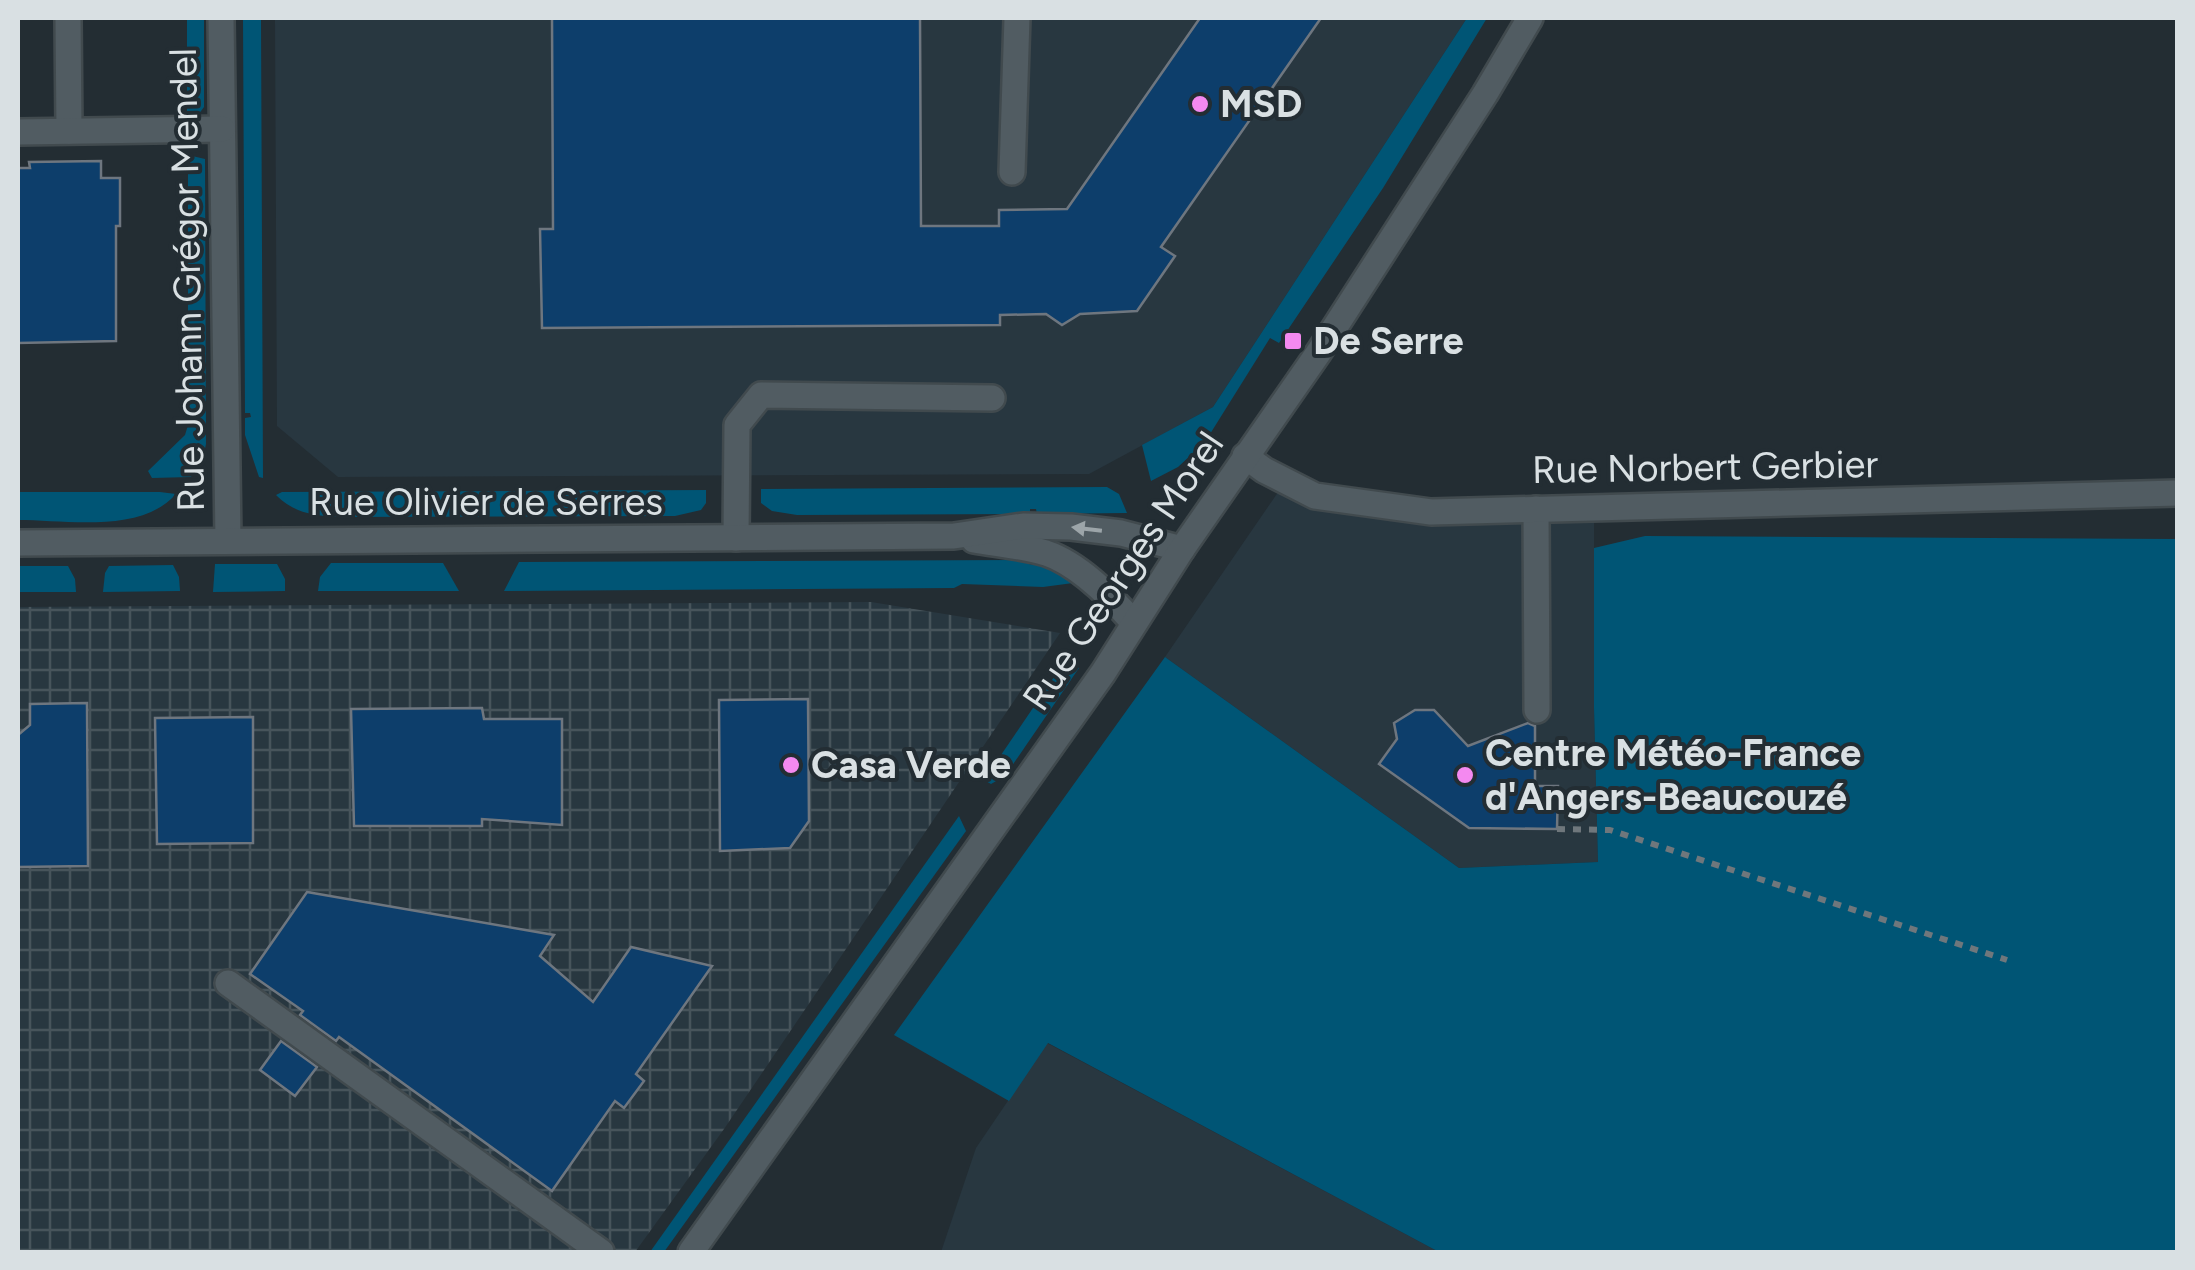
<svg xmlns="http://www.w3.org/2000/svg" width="2195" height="1270" viewBox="0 0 2195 1270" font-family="Figtree,sans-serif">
	<defs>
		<pattern id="industrial-grid" width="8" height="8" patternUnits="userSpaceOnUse" patternTransform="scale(2.5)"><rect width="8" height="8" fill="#283740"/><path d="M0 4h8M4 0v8" fill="none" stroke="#47545b"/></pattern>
	</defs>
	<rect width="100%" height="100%" fill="#232d33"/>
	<g fill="#283740">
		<polygon points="275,18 1467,18 1213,407 1089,474 338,477 277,426"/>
		<polygon points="1285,482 1315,496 1594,508 1594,708 1598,862 1459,868 1165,657"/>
		<polygon points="1047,1043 1439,1252 941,1252 976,1148"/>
	</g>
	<polygon fill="url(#industrial-grid)" points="871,602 1060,633 724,1129 635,1252 18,1252 18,607"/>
	<g fill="#005575">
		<polygon points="187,18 204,18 204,107 198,115 187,115"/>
		<polygon points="243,18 261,18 263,478 259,477 245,435 245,418 251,417 250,413 245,413"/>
		<polygon points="1467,18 1487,18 1383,188 1279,343 1270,338 1205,442 1178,467 1151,481 1142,445 1213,407"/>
		<polygon points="188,155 205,159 206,444 203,458 191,477 152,478 148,471 185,435 188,425"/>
		<polygon points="1107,487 1119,494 1127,513 1037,514 1036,509 1030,509 1030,514 797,515 772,511 761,503 761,489"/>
		<path d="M706,490V503L701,510L675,516L334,517C310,515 293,512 276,495L282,492Z"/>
		<path d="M18,492H160L176,494C141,534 66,520 18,520Z"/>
		<polygon points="1645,536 2177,539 2177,1252 1439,1252 1048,1043 1009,1101 894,1035 1165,657 1459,868 1598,862 1594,708 1594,548"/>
		<polygon points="1028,560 1029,564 1034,565 1034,560 1057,569 1073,583 1043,587 962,584 954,588 504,591 519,562"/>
		<polygon points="331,563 443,563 459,591 318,591 320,577"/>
		<polygon points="215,564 277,564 285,579 285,591 213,592"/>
		<polygon points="173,565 179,577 180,591 103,592 105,573 109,566"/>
		<polygon points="18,566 68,566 75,579 76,592 18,592"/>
		<polygon points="1069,663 1079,668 1005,776 991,784 984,780 1056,674"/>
		<polygon points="959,816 966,831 664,1252 650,1252"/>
	</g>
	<g fill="#0d3e6b" stroke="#6e767f" stroke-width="2.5">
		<polygon points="552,18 920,18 921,226 999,226 999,210 1067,209 1200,18 1321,18 1161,247 1175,256 1137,311 1080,314 1062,325 1046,314 1000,315 1000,325 542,328 540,229 553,229"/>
		<polygon points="101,161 101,178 120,178 120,226 116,226 116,341 18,343 18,168 30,168 29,162"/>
		<polygon points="808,699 809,821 790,848 720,851 719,700"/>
		<polygon points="87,703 88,866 18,867 18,735 30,725 30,704"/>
		<polygon points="482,708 484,719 562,719 562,825 482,819 482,826 354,826 351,709"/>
		<polygon points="1415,710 1434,710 1468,746 1528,723 1535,726 1535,786 1558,786 1557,829 1469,828 1379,764 1397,739 1394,723"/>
		<polygon points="253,717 253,843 157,844 155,718"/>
		<polygon points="307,892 554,935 540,956 593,1002 631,947 712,966 636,1074 644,1081 624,1108 615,1101 552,1191 339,1037 336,1041 300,1015 303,1011 250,974"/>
		<polygon points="281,1041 317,1067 295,1096 260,1070"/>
	</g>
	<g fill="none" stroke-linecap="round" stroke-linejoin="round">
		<g stroke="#414a4e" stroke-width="30">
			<g id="lane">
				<polyline points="68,18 69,131"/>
				<polyline points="221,18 228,541"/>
				<polyline points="18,132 222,129"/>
				<polyline points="1012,172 1017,18"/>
				<polyline points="1536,509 1537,710"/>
				<polyline points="736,538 737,425 761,395 992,398"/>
				<polyline points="228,983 601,1252"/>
			</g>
		</g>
		<g stroke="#414a4e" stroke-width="30">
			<g id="street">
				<polyline points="1245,456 1264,470 1315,496 1431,512 2178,493"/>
				<path d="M974,540C997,544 1023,546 1046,553C1079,564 1111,597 1134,623"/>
				<polyline points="18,543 954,536 1023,526 1071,527 1121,533 1182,549"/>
			</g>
		</g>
		<g stroke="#414a4e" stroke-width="30">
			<polyline id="secondary" points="691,1252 1103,673 1182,549 1319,352 1485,94 1530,18"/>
		</g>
		<polyline stroke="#6f777c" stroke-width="6" stroke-dasharray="8 8" stroke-linecap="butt" points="1557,829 1610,830 2007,960"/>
		<use href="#lane" stroke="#515c62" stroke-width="25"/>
		<use href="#street" stroke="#515c62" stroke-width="25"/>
		<use href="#secondary" stroke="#515c62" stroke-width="25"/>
	</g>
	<defs><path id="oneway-solid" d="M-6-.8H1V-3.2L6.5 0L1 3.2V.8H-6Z" transform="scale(2.5)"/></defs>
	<use fill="#9ca5a9" href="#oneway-solid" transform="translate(1087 529) rotate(-173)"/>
	<g fill="#f489f0" stroke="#232d33" stroke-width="4">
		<circle cx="1200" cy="104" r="10"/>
		<rect x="1283" y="331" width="20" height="20" rx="5"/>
		<circle cx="791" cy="765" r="10"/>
		<circle cx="1465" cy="775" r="10"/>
	</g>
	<g text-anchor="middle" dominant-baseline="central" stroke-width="8" stroke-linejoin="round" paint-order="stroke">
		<g font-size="38" font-weight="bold" fill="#d9e0e3" stroke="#232d33" text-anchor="start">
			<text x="1220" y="104">MSD</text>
			<text x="1313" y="341">De Serre</text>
			<text x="1485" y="753">Centre Météo-France<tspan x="1485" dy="44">d'Angers-Beaucouzé</tspan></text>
			<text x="811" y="765">Casa Verde</text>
		</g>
		<g font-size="38" fill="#d9e0e3" stroke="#232d33">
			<text transform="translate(187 280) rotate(-91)">Rue Johann Grégor Mendel</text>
			<text transform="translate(1705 467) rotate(-1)">Rue Norbert Gerbier</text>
			<text x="486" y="502">Rue Olivier de Serres</text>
			<text transform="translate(1123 571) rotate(-56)">Rue Georges Morel</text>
		</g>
	</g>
	<rect width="2195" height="1270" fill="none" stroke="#d9e0e3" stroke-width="40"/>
</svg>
